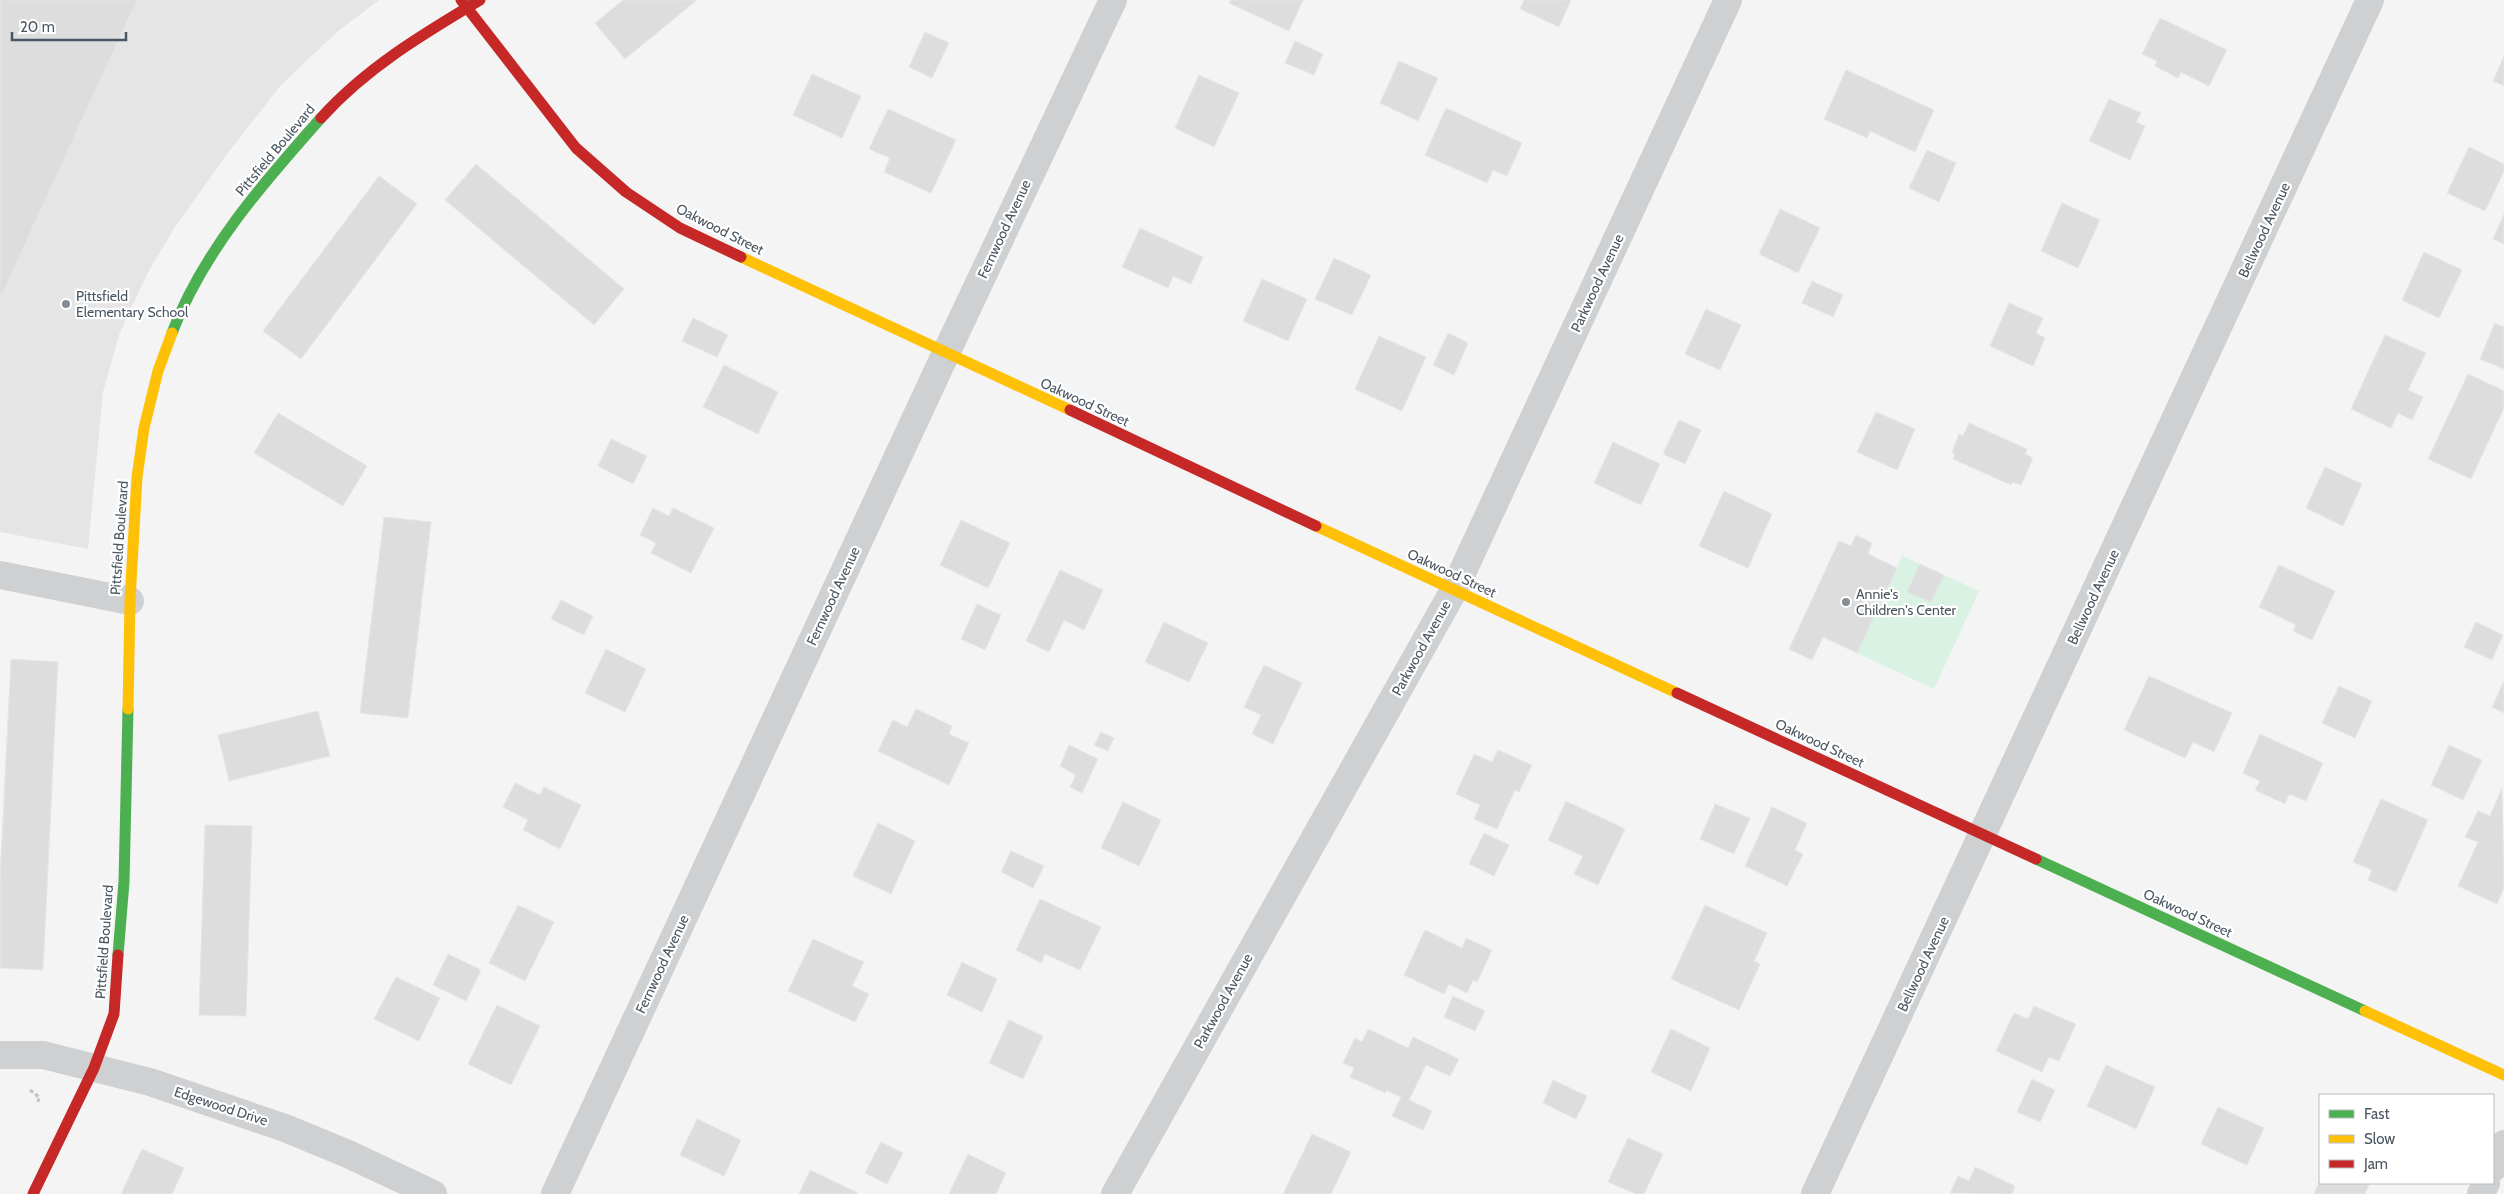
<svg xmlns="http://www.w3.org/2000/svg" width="2504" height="1194" viewBox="0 0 2504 1194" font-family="Cabin,sans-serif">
	<rect width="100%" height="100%" fill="#f4f4f4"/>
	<polygon fill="#e6e5e6" points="0,0 379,0 337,32 281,85 227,154 175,227 147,274 119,335 103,392 88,549 0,532"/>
	<polygon fill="#d9f2e3" points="1902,556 1920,564 1908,592 1931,602 1944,575 1979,591 1934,689 1857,653"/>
	<g fill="#ddddde" stroke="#e5e6e7">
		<polygon points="0,0 137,0 0,299"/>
		<polygon points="623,0 697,0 625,59 595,23"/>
		<polygon points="1231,0 1303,0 1289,31 1229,3"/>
		<polygon points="1524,0 1571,0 1559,27 1520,9"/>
		<polygon points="2160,18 2227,50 2209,86 2181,72 2178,78 2155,66 2157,61 2142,54"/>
		<polygon points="925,32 949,43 932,78 909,67"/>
		<polygon points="1295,41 1323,54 1314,75 1285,63"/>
		<polygon points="2504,56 2504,86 2493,81"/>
		<polygon points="1399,61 1438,78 1418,121 1380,103"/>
		<polygon points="1846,70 1934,110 1915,152 1870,131 1867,138 1824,119"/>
		<polygon points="812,74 861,96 842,138 793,115"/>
		<polygon points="1199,75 1239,93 1214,147 1175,128"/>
		<polygon points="2109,99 2141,113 2136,122 2145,126 2130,160 2089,141"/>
		<polygon points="1446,108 1522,143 1507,176 1493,170 1487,183 1425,155"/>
		<polygon points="888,109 956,140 931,193 884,172 890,158 869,149"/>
		<polygon points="2469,147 2504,164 2504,171 2485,211 2447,193"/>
		<polygon points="1927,150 1956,163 1939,202 1909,188"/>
		<polygon points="476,164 624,289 594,325 445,200"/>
		<polygon points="379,176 417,204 301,359 263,331"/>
		<polygon points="2062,203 2100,220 2078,268 2041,251"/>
		<polygon points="1780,209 1820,228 1798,273 1759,254"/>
		<polygon points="2504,214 2504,244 2493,239"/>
		<polygon points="1140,228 1203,257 1191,284 1173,276 1168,288 1122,267"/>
		<polygon points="2424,252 2462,270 2439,318 2402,300"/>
		<polygon points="1334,258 1371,275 1352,315 1315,299"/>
		<polygon points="1262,279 1307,299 1288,341 1243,321"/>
		<polygon points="1812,281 1843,295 1833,317 1802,303"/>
		<polygon points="2009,303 2043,318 2036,333 2045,338 2033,366 1990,346"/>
		<polygon points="1706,309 1741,325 1720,370 1685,354"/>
		<polygon points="693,318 728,335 717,357 682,341"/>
		<polygon points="2495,323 2504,327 2504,369 2480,359"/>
		<polygon points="1448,333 1468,343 1454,375 1433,365"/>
		<polygon points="2385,335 2426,353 2408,390 2423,397 2412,420 2398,413 2391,428 2351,409"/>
		<polygon points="1379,336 1426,357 1402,411 1355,389"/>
		<polygon points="724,365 778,392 758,434 703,407"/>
		<polygon points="2468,374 2504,391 2504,408 2471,479 2428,459"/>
		<polygon points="1876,412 1915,429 1897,470 1857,452"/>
		<polygon points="278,413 367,466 343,506 254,453"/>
		<polygon points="1679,420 1701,430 1685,464 1663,454"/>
		<polygon points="1969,423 2027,449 2025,454 2033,458 2021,485 2012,482 2011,485 1953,459 1955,454 1952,452 1959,434 1963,436"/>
		<polygon points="611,439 647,456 633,484 598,466"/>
		<polygon points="1613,442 1660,464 1641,505 1594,483"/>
		<polygon points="2325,467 2362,484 2343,526 2306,508"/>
		<polygon points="1724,491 1772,514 1748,568 1699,546"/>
		<polygon points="653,508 669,516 673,508 714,528 691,573 651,553 656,543 640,535"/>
		<polygon points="384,517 431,522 408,718 360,713"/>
		<polygon points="961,520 1010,543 988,588 940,565"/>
		<polygon points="1856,535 1872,543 1868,554 1897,568 1857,653 1823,637 1812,660 1789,649 1839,541 1851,546"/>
		<polygon points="1920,564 1944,575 1931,602 1907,592"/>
		<polygon points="2279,565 2335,591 2312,640 2293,631 2296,625 2259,607"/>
		<polygon points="1060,570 1103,590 1084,630 1064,620 1049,652 1026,641"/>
		<polygon points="561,600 593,616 584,635 551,619"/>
		<polygon points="977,604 1001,615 985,650 961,639"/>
		<polygon points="1164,622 1208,643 1189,682 1145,662"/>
		<polygon points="2476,622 2503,635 2492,660 2464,647"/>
		<polygon points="606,649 646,669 625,712 585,693"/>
		<polygon points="11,659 58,662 43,970 0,968 0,878"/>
		<polygon points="1264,665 1302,683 1273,744 1252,734 1261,715 1244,707"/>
		<polygon points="2149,676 2232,713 2214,752 2193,742 2185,758 2124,730"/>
		<polygon points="2504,681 2504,713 2492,707"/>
		<polygon points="2339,686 2372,701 2355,738 2322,723"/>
		<polygon points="916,709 952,726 949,734 969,743 949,785 878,751 893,720 907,727"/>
		<polygon points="318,711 330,756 229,781 218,735"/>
		<polygon points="1101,732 1114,738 1108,751 1094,745"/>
		<polygon points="2260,734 2323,763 2306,801 2289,794 2285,804 2255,790 2260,781 2243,773"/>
		<polygon points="1069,745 1098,759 1082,793 1070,787 1076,775 1060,766"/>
		<polygon points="2449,745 2482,760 2463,800 2431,785"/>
		<polygon points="1498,750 1532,765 1519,792 1515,790 1497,829 1474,819 1480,805 1456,794 1474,754 1492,762"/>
		<polygon points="515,783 540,795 544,787 581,805 560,849 523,830 528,820 503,807"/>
		<polygon points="2502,788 2504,888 2497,904 2458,886 2478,842 2465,837 2478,811 2490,816"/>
		<polygon points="2381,799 2428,820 2396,892 2368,880 2372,870 2353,862"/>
		<polygon points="1566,801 1625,829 1598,885 1574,874 1583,856 1548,840"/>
		<polygon points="1123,802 1161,820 1139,866 1101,848"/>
		<polygon points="1715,804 1750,818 1734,854 1700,839"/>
		<polygon points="1772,807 1807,823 1795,850 1803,854 1787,886 1745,866"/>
		<polygon points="878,823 915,841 891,894 853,876"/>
		<polygon points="205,825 252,826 246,1016 199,1015"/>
		<polygon points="1484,833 1509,845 1494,876 1469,864"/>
		<polygon points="1011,851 1044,866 1033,888 1001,872"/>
		<polygon points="1040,899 1101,927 1080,970 1045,954 1041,963 1016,950"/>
		<polygon points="518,905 554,922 525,981 489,963"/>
		<polygon points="1705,905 1767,933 1754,961 1760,964 1739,1010 1671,979"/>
		<polygon points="1425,930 1462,948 1466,938 1492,950 1477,982 1473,980 1467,993 1449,984 1444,994 1404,975"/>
		<polygon points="813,939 864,962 852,986 869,994 855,1022 788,991"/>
		<polygon points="448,954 481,970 466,1001 433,985"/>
		<polygon points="962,962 997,979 982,1012 947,995"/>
		<polygon points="396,977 440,998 419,1041 374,1019"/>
		<polygon points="1453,996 1485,1011 1475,1031 1444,1017"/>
		<polygon points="497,1005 540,1026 511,1085 468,1064"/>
		<polygon points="2034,1006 2076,1024 2059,1061 2049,1057 2042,1072 1996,1051 2014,1013 2028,1019"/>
		<polygon points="1009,1020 1043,1036 1023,1079 989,1063"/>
		<polygon points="1368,1029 1408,1048 1413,1037 1459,1059 1450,1076 1426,1065 1409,1100 1432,1111 1423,1130 1392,1116 1401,1097 1386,1090 1385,1093 1350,1077 1354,1068 1343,1063 1355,1038 1362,1042"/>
		<polygon points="1671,1029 1710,1048 1691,1091 1651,1072"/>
		<polygon points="2106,1065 2155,1087 2136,1129 2087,1106"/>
		<polygon points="2032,1079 2055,1090 2040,1122 2017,1112"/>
		<polygon points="1553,1080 1587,1096 1576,1119 1543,1103"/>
		<polygon points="2218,1107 2264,1128 2247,1165 2201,1144"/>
		<polygon points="697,1119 741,1140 724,1176 680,1155"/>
		<polygon points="1312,1134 1351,1152 1331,1194 1283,1194"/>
		<polygon points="1628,1138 1663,1154 1644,1194 1636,1194 1608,1182"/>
		<polygon points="881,1142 903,1153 887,1184 865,1173"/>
		<polygon points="142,1149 184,1168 172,1194 121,1194"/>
		<polygon points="968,1154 1006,1173 996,1194 949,1194"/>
		<polygon points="1975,1167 2015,1186 2012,1194 1950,1193 1958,1176 1969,1181"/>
		<polygon points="810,1170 858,1193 857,1194 799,1194"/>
		<polygon points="2320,1180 2320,1183 2370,1183 2365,1194 2314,1194"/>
	</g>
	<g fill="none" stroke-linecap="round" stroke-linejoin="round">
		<polyline stroke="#bcc7c4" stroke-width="3" stroke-dasharray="4 2.5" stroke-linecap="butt" points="30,1090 39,1097 38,1102"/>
		<g stroke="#ced0d2" stroke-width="28">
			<polyline points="0,575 130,601"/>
			<polyline points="0,1055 43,1055 150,1082 285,1128 348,1154 433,1194"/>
			<polyline points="2493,1168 2504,1144"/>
			<polyline points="555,1194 946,353 1113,0"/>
			<polyline points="1115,1194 1454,590 1728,0"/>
			<polyline points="1815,1194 2370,0"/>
			<polyline points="2481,1194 2486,1183"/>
		</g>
		<g stroke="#4caf50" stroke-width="11">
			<path d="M172,333C203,251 264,182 321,118"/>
			<polyline points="2036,859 2365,1011"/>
			<polyline points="118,955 124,882 128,709"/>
		</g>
		<g stroke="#ffc107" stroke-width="11">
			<polyline points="741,257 1070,410"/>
			<polyline points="1316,526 1677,693"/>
			<polyline points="128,709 130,601 137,477 144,428 158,371 172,333"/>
			<polyline points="2365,1011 2504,1075"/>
		</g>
		<g stroke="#c62828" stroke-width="11">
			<polyline points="461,0 576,148 626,192 680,228 741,257"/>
			<path d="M321,118C366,68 423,34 480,0"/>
			<polyline points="1070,410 1316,526"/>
			<polyline points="1677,693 2036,859"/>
			<polyline points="33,1194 94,1068 114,1014 118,955"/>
		</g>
	</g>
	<g fill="#868d94" stroke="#fff" stroke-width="2">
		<circle cx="66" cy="304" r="5"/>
		<circle cx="1846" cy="602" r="5"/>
	</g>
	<g text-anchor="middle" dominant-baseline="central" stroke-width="4.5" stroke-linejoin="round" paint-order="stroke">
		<g font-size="14" fill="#4a5661" stroke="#fff">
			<text transform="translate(275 150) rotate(-50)">Pittsfield Boulevard</text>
			<text transform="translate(720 229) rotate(27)">Oakwood Street</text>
			<text transform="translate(1004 229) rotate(-65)">Fernwood Avenue</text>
			<text transform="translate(2264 230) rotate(-65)">Bellwood Avenue</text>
			<text transform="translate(1597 283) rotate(-65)">Parkwood Avenue</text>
			<text transform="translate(1085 402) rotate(25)">Oakwood Street</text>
			<text transform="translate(119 538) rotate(-86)">Pittsfield Boulevard</text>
			<text transform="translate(1452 573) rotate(25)">Oakwood Street</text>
			<text transform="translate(833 596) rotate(-65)">Fernwood Avenue</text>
			<text transform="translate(2093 597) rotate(-65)">Bellwood Avenue</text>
			<text transform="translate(1421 648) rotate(-61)">Parkwood Avenue</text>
			<text transform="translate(1820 743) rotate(25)">Oakwood Street</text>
			<text transform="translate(2188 913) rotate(25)">Oakwood Street</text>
			<text transform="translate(104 942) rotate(-86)">Pittsfield Boulevard</text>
			<text transform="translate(662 964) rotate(-65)">Fernwood Avenue</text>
			<text transform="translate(1923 964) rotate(-65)">Bellwood Avenue</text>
			<text transform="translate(1223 1001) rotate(-61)">Parkwood Avenue</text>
			<text transform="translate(221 1106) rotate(18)">Edgewood Drive</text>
		</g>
		<g font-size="14" fill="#4a5661" stroke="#fff" text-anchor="start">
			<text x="76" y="296">Pittsfield<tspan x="76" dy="16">Elementary School</tspan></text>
			<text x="1856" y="594">Annie's<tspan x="1856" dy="16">Children's Center</tspan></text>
		</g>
	</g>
	<rect x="2319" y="1094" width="175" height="90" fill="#ffffff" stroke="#b7bbc0"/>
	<rect x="2329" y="1110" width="25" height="8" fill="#4caf50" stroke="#b7bbc0"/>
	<text x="2364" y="1119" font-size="15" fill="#4a5661">Fast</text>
	<rect x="2329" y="1135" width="25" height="8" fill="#ffc107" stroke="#b7bbc0"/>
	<text x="2364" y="1144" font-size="15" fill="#4a5661">Slow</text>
	<rect x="2329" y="1160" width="25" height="8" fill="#c62828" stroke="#b7bbc0"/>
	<text x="2364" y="1169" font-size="15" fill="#4a5661">Jam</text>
	<path d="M12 32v8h114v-8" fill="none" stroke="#4a5661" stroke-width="2.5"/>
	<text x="20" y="32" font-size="15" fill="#4a5661" stroke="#ffffff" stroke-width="4" paint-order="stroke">20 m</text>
</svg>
